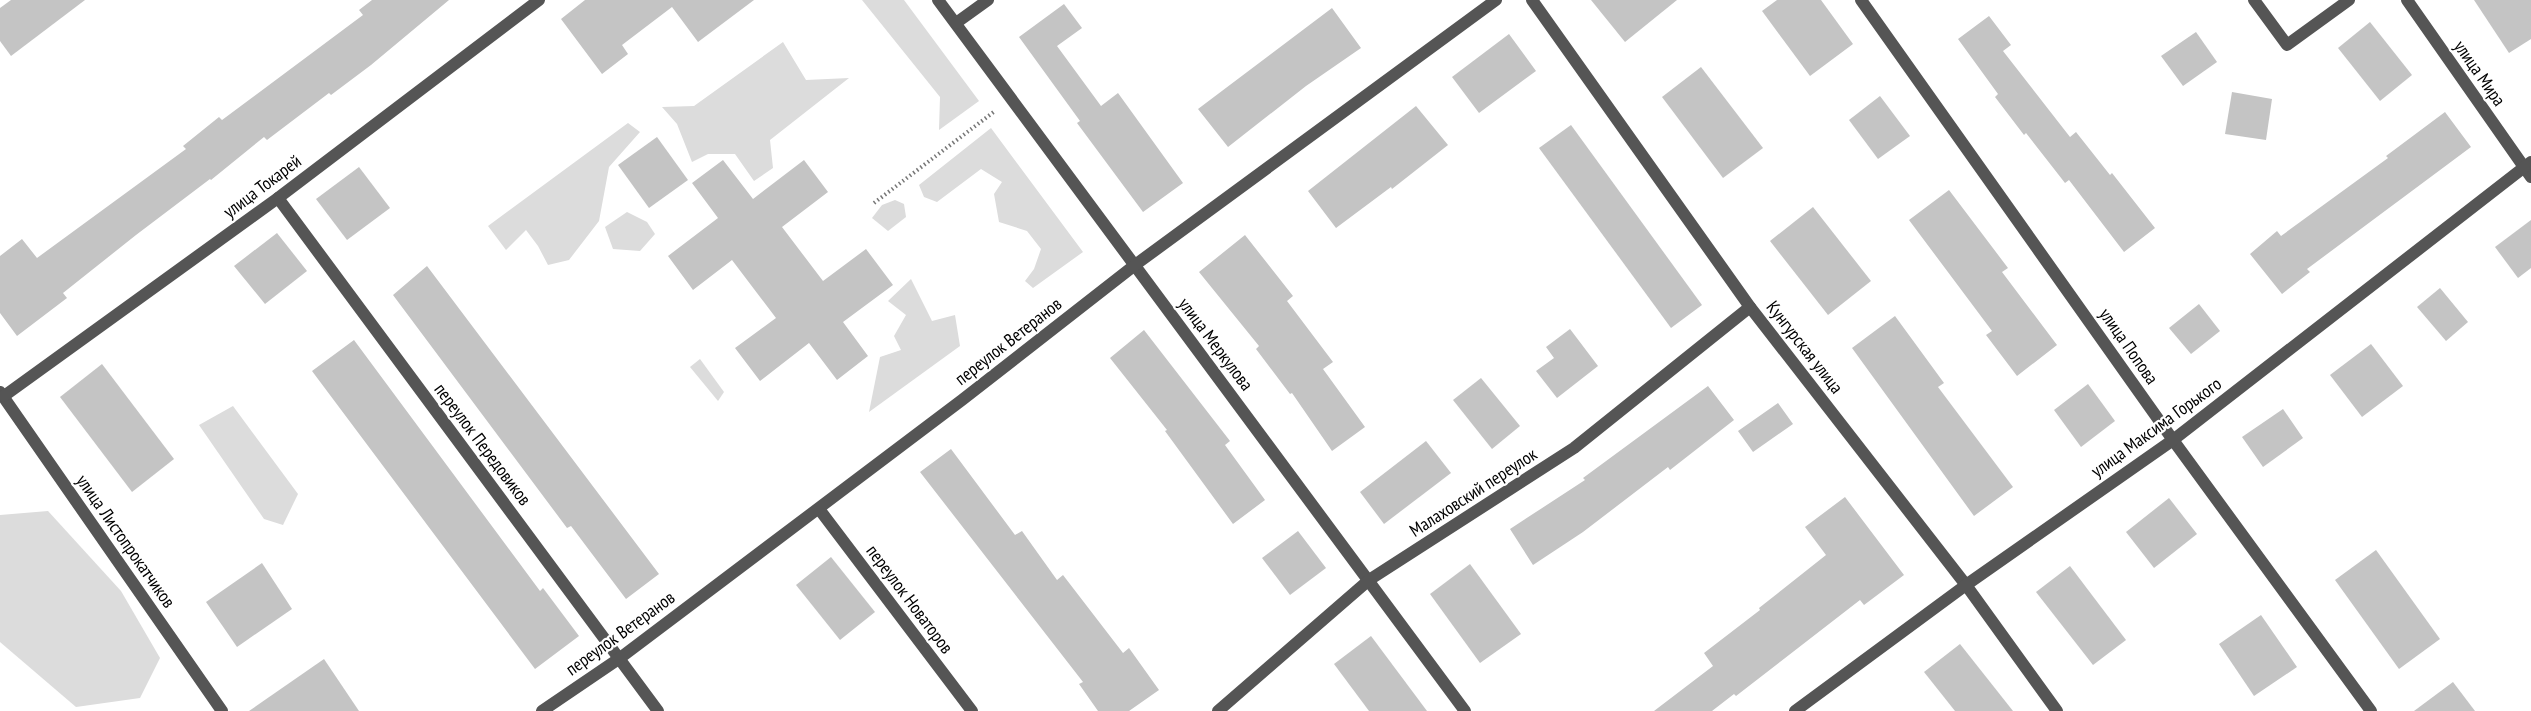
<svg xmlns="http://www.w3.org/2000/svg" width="2531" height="711" viewBox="0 0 2531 711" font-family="'PT Sans Narrow',sans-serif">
	<rect width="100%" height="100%" fill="#fff"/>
	<g fill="#dcdcdc">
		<polygon points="862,0 904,0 979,101 939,130 940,97"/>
		<polygon points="783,42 806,80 849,78 770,140 773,168 754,181 735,154 708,154 692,162 677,124 662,107 694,106"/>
		<polygon points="628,123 640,132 609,167 599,221 569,260 548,265 538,246 526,230 506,250 488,226"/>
		<polygon points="991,128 1083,252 1033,288 1025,281 1034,269 1041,249 1027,231 999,222 994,194 1002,182 981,169 937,202 924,197 919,185"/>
		<polygon points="895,200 904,204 906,217 888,231 872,218 882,205"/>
		<polygon points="627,212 647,222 655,234 640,251 613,249 605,227"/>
		<polygon points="911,279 932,321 955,315 960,346 869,412 880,357 901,350 894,336 906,315 888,301"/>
		<polygon points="700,359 724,392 718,401 690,367"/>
		<polygon points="233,406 298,494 283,525 264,519 199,425"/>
		<polygon points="48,511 121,591 160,658 140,698 76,707 0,642 0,515"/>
	</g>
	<g fill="#c4c4c4">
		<polygon points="11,0 85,0 11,56 0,41 0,8"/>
		<polygon points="372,0 449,0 371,65 331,95 329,93 267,140 264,137 211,180 210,179 136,235 63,293 67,298 17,336 0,313 0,256 22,239 37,258 186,149 183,146 219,117 222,120 363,15 359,10"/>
		<polygon points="585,0 754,0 698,42 672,7 622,45 628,54 602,74 561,19"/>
		<polygon points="1591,0 1677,0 1625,42"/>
		<polygon points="1777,0 1821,0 1853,44 1810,76 1762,11"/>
		<polygon points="2474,0 2531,0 2531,39 2509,53"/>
		<polygon points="1064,4 1082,28 1057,46 1101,106 1118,93 1183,183 1143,212 1077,123 1080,121 1019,37"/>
		<polygon points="1332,8 1361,48 1306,86 1228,147 1198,109"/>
		<polygon points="1989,16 2011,45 2003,51 2070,137 2076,132 2110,175 2112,173 2155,228 2124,252 2069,180 2065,183 2026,133 2024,135 1995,97 1998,94 1958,39"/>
		<polygon points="2370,22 2412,75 2380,101 2338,48"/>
		<polygon points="2196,32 2217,62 2183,86 2161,56"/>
		<polygon points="1509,34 1536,71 1479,113 1452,77"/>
		<polygon points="1701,67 1763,148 1723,178 1662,97"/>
		<polygon points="2232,92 2272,99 2266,140 2225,134"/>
		<polygon points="1880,96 1910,136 1878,159 1849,120"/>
		<polygon points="1416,106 1448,145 1392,189 1391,187 1336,228 1308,191"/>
		<polygon points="2445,112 2471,147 2307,269 2310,272 2282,294 2250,254 2277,231 2281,236 2388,158 2386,156"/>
		<polygon points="1571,125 1702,305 1671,328 1539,148"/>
		<polygon points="657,137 688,180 649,208 618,165"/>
		<polygon points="723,160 753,199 804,160 828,192 782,227 823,281 866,249 893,285 843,322 868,356 837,380 809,343 760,381 735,348 776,318 732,260 693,290 668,256 718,218 692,183"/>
		<polygon points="359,167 390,208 347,240 316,199"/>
		<polygon points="1949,190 2008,268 2002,272 2057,345 2017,376 1986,335 1992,331 1909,220"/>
		<polygon points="1813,207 1871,281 1828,315 1770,241"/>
		<polygon points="2531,220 2531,268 2518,278 2495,247"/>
		<polygon points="277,233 307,271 265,304 234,266"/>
		<polygon points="1245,235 1293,296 1287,301 1333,362 1323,369 1365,427 1332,451 1292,393 1290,394 1256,349 1259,346 1199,272"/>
		<polygon points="427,266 659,574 626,599 571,526 567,528 393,295"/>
		<polygon points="2440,288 2468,322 2446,341 2417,307"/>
		<polygon points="2199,304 2220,331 2191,354 2169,328"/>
		<polygon points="1895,316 1944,383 1938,387 2013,487 1974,516 1852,348"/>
		<polygon points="1570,329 1598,366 1557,398 1536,371 1554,358 1546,347"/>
		<polygon points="1144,330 1230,441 1225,445 1265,500 1233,524 1165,431 1167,430 1110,358"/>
		<polygon points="354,340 540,591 543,588 579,636 535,669 312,371"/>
		<polygon points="2371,344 2403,386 2362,417 2330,375"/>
		<polygon points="102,364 174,459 132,492 60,397"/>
		<polygon points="1481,378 1520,426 1492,449 1453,400"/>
		<polygon points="2088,384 2115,421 2081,447 2054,410"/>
		<polygon points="1708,386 1734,420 1670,470 1668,467 1583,532 1533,565 1510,529 1585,480 1583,478"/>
		<polygon points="1778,403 1793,424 1753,452 1738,431"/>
		<polygon points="2283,409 2303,438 2263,467 2242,437"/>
		<polygon points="1426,441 1451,473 1384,524 1360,492"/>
		<polygon points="951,449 1015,535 1022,531 1057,580 1063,575 1123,653 1129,648 1159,690 1129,711 1098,711 1079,684 1083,682 920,472"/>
		<polygon points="1845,497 1904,575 1864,605 1860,600 1736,696 1734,694 1712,711 1654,711 1713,666 1704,653 1760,610 1759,608 1826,555 1805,527"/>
		<polygon points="2169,498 2197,534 2154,568 2126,532"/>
		<polygon points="1298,531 1326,568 1290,595 1262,558"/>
		<polygon points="2376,550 2440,639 2399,669 2335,580"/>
		<polygon points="831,557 875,612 840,640 796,585"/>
		<polygon points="262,563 292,609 237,647 206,602"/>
		<polygon points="1470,564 1521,634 1480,663 1430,594"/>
		<polygon points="2070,566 2126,640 2093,665 2036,592"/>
		<polygon points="2261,615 2297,667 2254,696 2219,644"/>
		<polygon points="1371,636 1427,711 1369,711 1334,664"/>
		<polygon points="1960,644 2013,711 1955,711 1924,672"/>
		<polygon points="324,659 359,711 249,711"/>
		<polygon points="2453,682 2475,711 2414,711"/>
	</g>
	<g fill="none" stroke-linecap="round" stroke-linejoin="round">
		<polyline stroke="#777" stroke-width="4" stroke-dasharray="1.5 3" stroke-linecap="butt" points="874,203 995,111"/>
		<g stroke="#555" stroke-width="12">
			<polyline points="938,0 1465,711"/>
			<polyline points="1532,0 1750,307 1966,585 2057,711"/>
			<polyline points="1861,0 2173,440 2371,711"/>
			<polyline points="2254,0 2287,45 2349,0"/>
			<polyline points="2407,0 2531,177"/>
			<polyline points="956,23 988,0"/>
			<polyline points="278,198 658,711"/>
			<polyline points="0,392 222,711"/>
			<polyline points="4,396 278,198 539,0"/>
			<polyline points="819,509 972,711"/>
			<polyline points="542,711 620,658 962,400 1135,265 1496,0"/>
			<polyline points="1218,711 1369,580 1574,448 1750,307"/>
			<polyline points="1795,711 1966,585 2173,440 2531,162"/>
		</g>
	</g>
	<g text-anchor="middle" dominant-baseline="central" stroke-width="4.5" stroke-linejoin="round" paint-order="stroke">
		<g font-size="18" fill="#000" stroke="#fff">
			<text transform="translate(2480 73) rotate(55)">улица Мира</text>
			<text transform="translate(262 186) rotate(-37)">улица Токарей</text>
			<text transform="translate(1008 341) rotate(-38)">переулок Ветеранов</text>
			<text transform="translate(1216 344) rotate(53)">улица Меркулова</text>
			<text transform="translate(2129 346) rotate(55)">улица Попова</text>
			<text transform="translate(1805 347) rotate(52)">Кунгурская улица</text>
			<text transform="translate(2156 427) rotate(-36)">улица Максима Горького</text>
			<text transform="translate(483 444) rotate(53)">переулок Передовиков</text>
			<text transform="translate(1473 492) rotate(-33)">Малаховский переулок</text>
			<text transform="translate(126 541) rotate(55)">улица Листопрокатчиков</text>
			<text transform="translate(910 599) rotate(53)">переулок Новаторов</text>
			<text transform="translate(620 633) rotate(-36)">переулок Ветеранов</text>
		</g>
	</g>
</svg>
